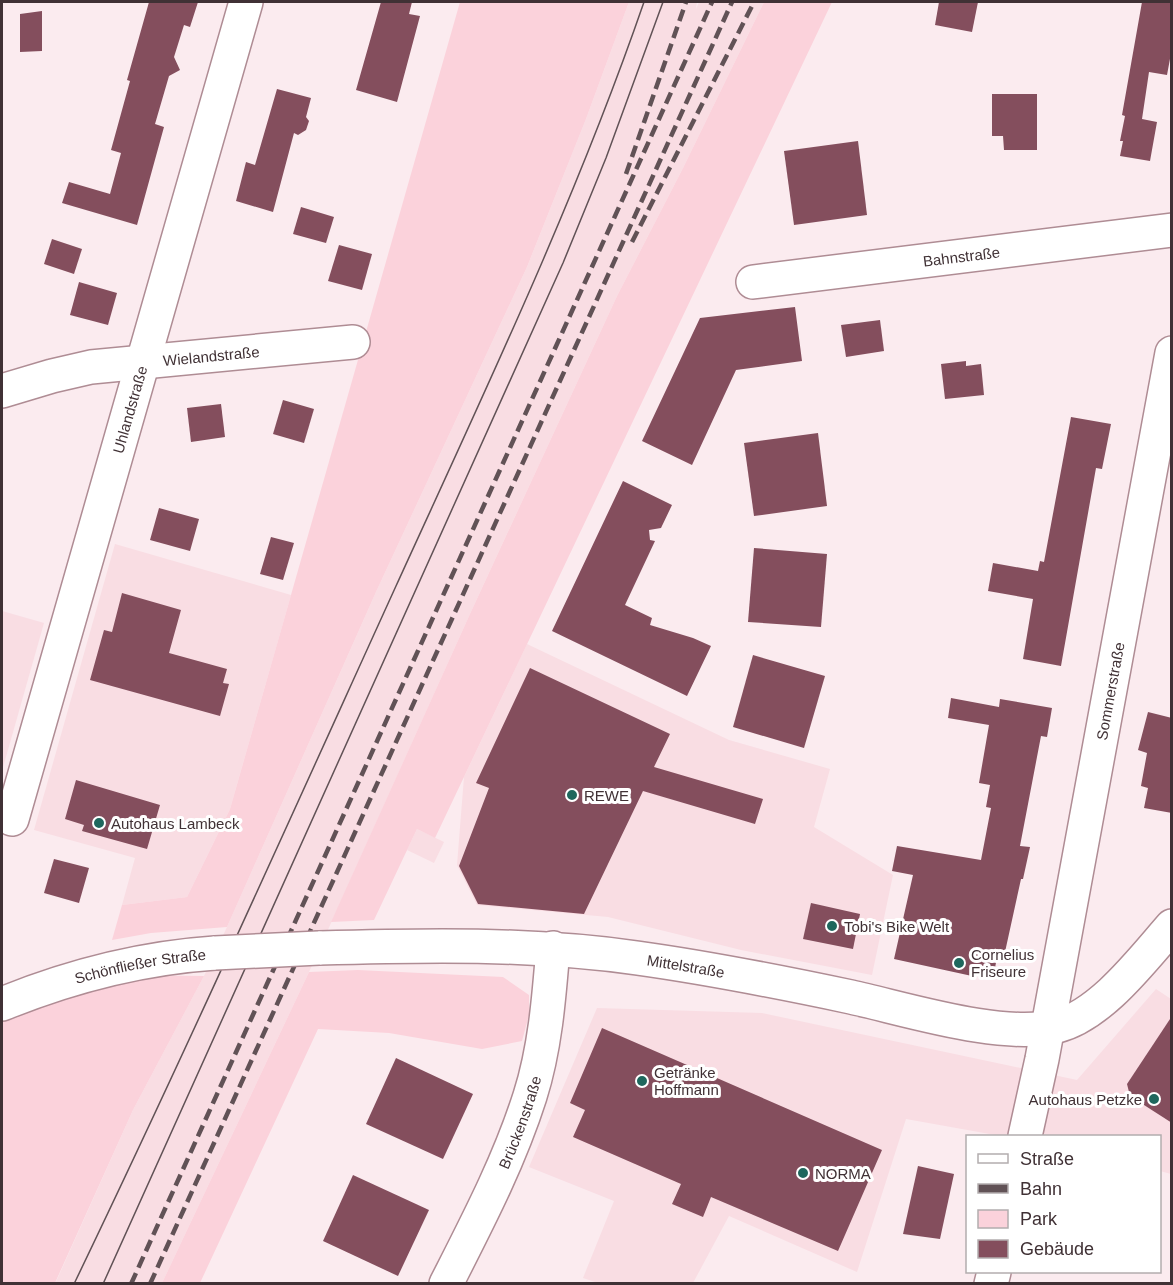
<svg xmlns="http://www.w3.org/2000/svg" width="1173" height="1285" viewBox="0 0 1173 1285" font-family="Helvetica,sans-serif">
	<rect width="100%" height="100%" fill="#fbebef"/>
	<g fill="#f9dde3">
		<polygon points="629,2 697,2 696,9 699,2 764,2 683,168 617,296 469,616 309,972 162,1283 55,1284 133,1110 204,976 227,927 376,592 527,267 586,119"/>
		<polygon points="115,544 291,595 230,809 187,897 122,905 135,858 34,830"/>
		<polygon points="2,611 44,623 2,771"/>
		<polygon points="527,644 729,740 830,769 814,827 893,875 872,975 741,950 608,917 477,905 457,865 464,777"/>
		<polygon points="417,829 444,842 434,863 407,850"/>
		<polygon points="1156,989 1171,999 1171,1174 1160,1171 1160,1136 1001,1136 906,1119 857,1272 729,1216 693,1283 598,1283 583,1278 614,1201 529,1167 597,1008 762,1013 1077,1080"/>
	</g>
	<g fill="#fbd2db">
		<polygon points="460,2 629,2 586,119 527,267 376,592 227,927 151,933 112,940 122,905 187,897 230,809"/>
		<polygon points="764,2 832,2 435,838 417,829 374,920 331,922 469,616 617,296 683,168"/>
		<polygon points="358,970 503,977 529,995 529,1015 522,1041 482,1049 389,1033 318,1029 200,1283 162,1283 309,972"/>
		<polygon points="102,975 204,976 133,1110 55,1283 2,1284 2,1011"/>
	</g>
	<g fill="#844e5d">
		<polygon points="149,2 198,2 190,27 184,25 174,57 180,70 169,76 155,124 164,127 137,225 62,203 69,182 110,194 121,153 111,150 130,81 127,80"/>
		<polygon points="381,2 412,2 409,14 420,16 397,102 356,90"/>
		<polygon points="939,2 978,2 972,32 935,25"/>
		<polygon points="1142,2 1172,2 1172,48 1167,75 1149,72 1142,119 1157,122 1150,161 1120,156 1123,141 1120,141 1125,116 1122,115"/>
		<polygon points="42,11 42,51 20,52 20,14"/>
		<polygon points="277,89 311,98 306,117 309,121 306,130 298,135 294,133 273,212 236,201 246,162 255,165"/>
		<polygon points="992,94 1037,94 1037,150 1004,150 1003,136 992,136"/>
		<polygon points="858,141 867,215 794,225 784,151"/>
		<polygon points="301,207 334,217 326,243 293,234"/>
		<polygon points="52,239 82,249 74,274 44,264"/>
		<polygon points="339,245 372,254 362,290 328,281"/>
		<polygon points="79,282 117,293 108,325 70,315"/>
		<polygon points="795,307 802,361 736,370 692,465 642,441 700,318"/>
		<polygon points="880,320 884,351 846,357 841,325"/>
		<polygon points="966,361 966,366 981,364 984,395 945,399 941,364"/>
		<polygon points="283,400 314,409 304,443 273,434"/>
		<polygon points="221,404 225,437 191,442 187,408"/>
		<polygon points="1071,417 1111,424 1102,469 1096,468 1061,666 1023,659 1033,599 988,591 993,563 1038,571 1040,561 1044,562"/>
		<polygon points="818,433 827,506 754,516 744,443"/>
		<polygon points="623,481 672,505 661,528 649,530 650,540 655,541 625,605 652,618 650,625 693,638 711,646 687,696 552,631"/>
		<polygon points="159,508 199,519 190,551 150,540"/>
		<polygon points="271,537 294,543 283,580 260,574"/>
		<polygon points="754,548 827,554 821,627 748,622"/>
		<polygon points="122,593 181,610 169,653 227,669 223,683 229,684 220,716 90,680 104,630 112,632"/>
		<polygon points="753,655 825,676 804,748 733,727"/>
		<polygon points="530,668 670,734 654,767 763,799 755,824 643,791 584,914 478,904 459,866 489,788 476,783"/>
		<polygon points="951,698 999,707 1000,699 1052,708 1047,737 1041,736 1020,846 1030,847 1023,879 1021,879 1005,952 998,951 994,974 974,969 972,976 894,959 913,875 892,871 897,846 981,860 991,808 986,807 990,785 979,783 989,725 948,718"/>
		<polygon points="1148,712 1172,718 1172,813 1144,808 1148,788 1141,786 1147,753 1138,750"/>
		<polygon points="76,780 160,805 147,849 82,831 84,825 65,819"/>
		<polygon points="54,859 89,868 79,903 44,893"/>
		<polygon points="811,903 860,914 853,949 803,939"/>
		<polygon points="1172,1016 1172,1123 1130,1096 1127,1084"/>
		<polygon points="602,1028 882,1150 838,1251 711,1197 703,1217 672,1204 681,1184 573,1137 585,1110 570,1103"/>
		<polygon points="396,1058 473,1094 443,1159 366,1124"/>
		<polygon points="918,1166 954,1174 940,1239 903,1234"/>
		<polygon points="353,1175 429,1210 398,1276 323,1241"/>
	</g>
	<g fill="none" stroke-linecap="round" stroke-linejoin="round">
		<g stroke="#af8c94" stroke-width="36">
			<g id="minor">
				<path id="s1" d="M753,282L1172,230"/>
				<path id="s2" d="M2,391L52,376L91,367L353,342"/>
				<path id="s3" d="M12,819L246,2"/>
				<path id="s4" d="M1025,1136L1042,1059L1172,353"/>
				<path id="s5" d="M446,1284C477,1223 509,1162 530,1096C545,1049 549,998 553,948"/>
				<polyline points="991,1284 994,1272"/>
			</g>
		</g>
		<g stroke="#af8c94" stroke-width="36">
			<g id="major">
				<path id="s6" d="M319,948C425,945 531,943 637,958C709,968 780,982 851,997C906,1009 1003,1040 1057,1026C1101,1015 1142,960 1172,926"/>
				<path id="s7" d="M2,1004C71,976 140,958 215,953"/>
			</g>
		</g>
		<use href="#minor" stroke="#fff" stroke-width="33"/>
		<use href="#major" stroke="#fff" stroke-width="33"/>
		<g stroke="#615256" stroke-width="1.5">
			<path d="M74,1284C185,1053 290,819 396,586C484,393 575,202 644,2"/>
			<polyline points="103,1284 563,263 606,158 663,2"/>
		</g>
		<g stroke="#615256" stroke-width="4.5" stroke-dasharray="12 6" stroke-linecap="butt">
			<polyline points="626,174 686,2"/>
			<polyline points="632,242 754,2"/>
			<polyline points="131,1284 712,2"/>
			<polyline points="150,1284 732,2"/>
		</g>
		<g stroke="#af8c94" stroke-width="36" stroke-linecap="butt">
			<polyline id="major-bridge" points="215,953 319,948"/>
		</g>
		<use href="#major-bridge" stroke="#fff" stroke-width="33"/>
	</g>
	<g fill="#1e675d" stroke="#fff" stroke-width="2">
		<circle cx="572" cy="795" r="6"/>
		<circle cx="99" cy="823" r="6"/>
		<circle cx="832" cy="926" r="6"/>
		<circle cx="959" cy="963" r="6"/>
		<circle cx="642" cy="1081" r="6"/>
		<circle cx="1154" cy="1099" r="6"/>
		<circle cx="803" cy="1173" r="6"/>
	</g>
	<g text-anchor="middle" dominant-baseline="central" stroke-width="6" stroke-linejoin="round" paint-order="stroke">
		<g font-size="15" fill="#403135" stroke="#fff">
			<text stroke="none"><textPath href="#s1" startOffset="210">Bahnstraße</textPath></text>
			<text stroke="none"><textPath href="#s2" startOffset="213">Wielandstraße</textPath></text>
			<text stroke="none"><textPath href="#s3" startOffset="426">Uhlandstraße</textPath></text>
			<text stroke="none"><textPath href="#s4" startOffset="453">Sommerstraße</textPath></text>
			<text stroke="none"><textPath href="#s6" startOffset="368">Mittelstraße</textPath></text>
			<text stroke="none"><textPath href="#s7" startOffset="144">Schönfließer Straße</textPath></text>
			<text stroke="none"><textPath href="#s5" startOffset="178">Brückenstraße</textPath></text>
		</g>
		<g font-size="15" fill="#403135" stroke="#fff" text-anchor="start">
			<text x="584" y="795">REWE</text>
			<text x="111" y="823">Autohaus Lambeck</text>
			<text x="844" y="926">Tobi's Bike Welt</text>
			<text x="971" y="954">Cornelius<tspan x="971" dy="17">Friseure</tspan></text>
			<text x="654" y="1072">Getränke<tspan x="654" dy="17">Hoffmann</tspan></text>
			<text x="1142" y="1099" text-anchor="end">Autohaus Petzke</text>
			<text x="815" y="1173">NORMA</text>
		</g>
	</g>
	<rect width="1173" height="1285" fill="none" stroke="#403135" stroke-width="6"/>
	<rect x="966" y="1135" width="195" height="138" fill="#ffffff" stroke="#b3adae" stroke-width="1.5"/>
	<rect x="978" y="1154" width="30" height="9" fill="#ffffff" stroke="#b3adae" stroke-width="1.5"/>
	<text x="1020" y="1165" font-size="18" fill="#403135">Straße</text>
	<rect x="978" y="1184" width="30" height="9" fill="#615256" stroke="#b3adae" stroke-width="1.5"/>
	<text x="1020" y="1195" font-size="18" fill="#403135">Bahn</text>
	<rect x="978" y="1210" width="30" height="18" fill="#fbd2db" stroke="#b3adae" stroke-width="1.5"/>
	<text x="1020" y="1225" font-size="18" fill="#403135">Park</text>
	<rect x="978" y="1240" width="30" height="18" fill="#844e5d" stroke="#b3adae" stroke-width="1.5"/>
	<text x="1020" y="1255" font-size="18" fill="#403135">Gebäude</text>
</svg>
